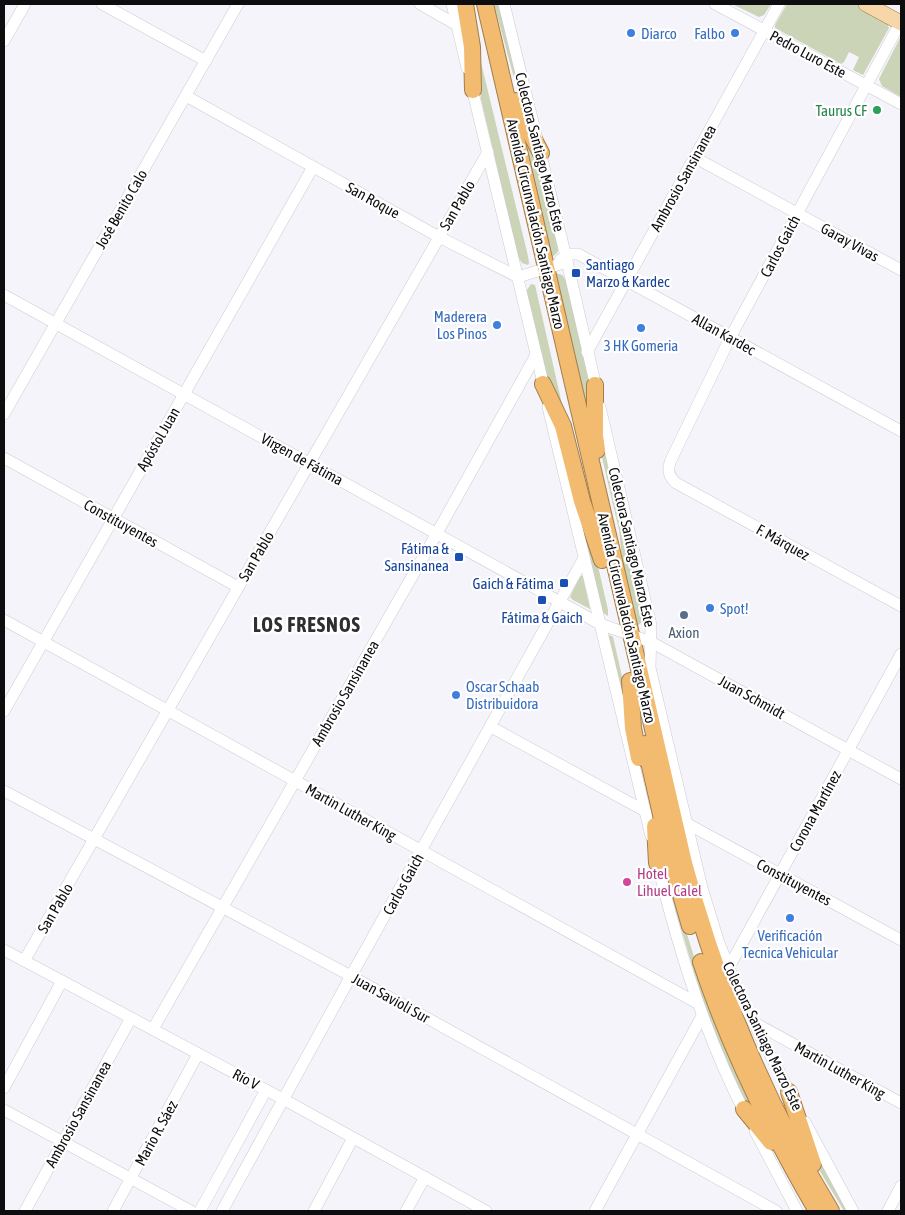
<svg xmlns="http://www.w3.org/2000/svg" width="905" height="1215" viewBox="0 0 905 1215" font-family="'Asap Condensed',sans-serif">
	<rect width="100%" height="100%" fill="#f5f4fb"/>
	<g fill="#cbd4b7">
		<polygon points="494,4 500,4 526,115 524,115"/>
		<polygon points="732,4 771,4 764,15 759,17"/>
		<polygon points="787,4 857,4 886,20 889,28 863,75 853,70 859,57 849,52 844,62 841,64 775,28 775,25"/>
		<polygon points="901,36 901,97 882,86 879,79"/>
		<polygon points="476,42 528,256 529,263 528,265 522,263 518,257 481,99"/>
		<polygon points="519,119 536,158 559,247 557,253 551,258"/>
		<polygon points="556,273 562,275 566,280 590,383 592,430 555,274"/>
		<polygon points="531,284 535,285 567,426 548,380 527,294 527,290"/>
		<polygon points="600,427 644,617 643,621 636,627 624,578 619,530 600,449"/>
		<polygon points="559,429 598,566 608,610 608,616 602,612"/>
		<polygon points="580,576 583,576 590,609 573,600 570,597"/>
		<polygon points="610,635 613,637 623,681 629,721 608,636"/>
		<polygon points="658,834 674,892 703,986 758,1112 745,1102 732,1076 707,1016 664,870"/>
		<polygon points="811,1144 848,1211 844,1211 818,1168"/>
	</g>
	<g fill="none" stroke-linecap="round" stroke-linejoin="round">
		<g stroke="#cccbd2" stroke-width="12">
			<g id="minor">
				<polyline points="102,4 206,61"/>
				<polyline points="420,4 457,25"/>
				<polyline points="452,4 467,68"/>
				<polyline points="504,4 566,257 597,391"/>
				<polyline points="715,4 901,104"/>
				<path d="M901,21L730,338L671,460C667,469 668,476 676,483L901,606"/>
				<polyline points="4,41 25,4"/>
				<polyline points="471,84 545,391"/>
				<polyline points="186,96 439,237 518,277 567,262"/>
				<polyline points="694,157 901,270"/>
				<polyline points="560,260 571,254 578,254 901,431"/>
				<polyline points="4,295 600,624 651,642 901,779"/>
				<polyline points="587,352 779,4"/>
				<polyline points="548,407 651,836"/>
				<polyline points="600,407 651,625 650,668 702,888 719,943 742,1000 792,1097"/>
				<polyline points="4,414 238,4"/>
				<polyline points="4,458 238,587"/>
				<polyline points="4,620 697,1003"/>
				<polyline points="4,711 313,167"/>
				<polyline points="491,727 645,811"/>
				<polyline points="4,791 351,976 776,1211"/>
				<polyline points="686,823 901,940"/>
				<path d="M656,857C677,946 704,1034 746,1115"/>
				<polyline points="4,950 283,1099 486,1211"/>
				<polyline points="24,961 488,152"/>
				<polyline points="729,967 901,654"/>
				<polyline points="753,1022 901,1103"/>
				<polyline points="153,1029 437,533 536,355"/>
				<polyline points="4,1088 62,981"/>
				<polyline points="4,1110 191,1211"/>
				<polyline points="805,1122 853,1211"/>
				<polyline points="755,1131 797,1211"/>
				<polyline points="25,1211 131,1018"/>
				<polyline points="113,1211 198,1054"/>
				<polyline points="200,1211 266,1090"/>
				<polyline points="222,1211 351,976 584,558"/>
				<polyline points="314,1211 353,1138"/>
				<polyline points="406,1211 425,1177"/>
				<polyline points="595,1211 702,1016"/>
				<polyline points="888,1211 901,1186"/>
			</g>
		</g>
		<g stroke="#a27e4d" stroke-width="16">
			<polyline id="major" points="866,4 901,23"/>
		</g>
		<g stroke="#a27e4d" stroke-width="18">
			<g id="highway">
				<polyline points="465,4 472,47 473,90"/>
				<path d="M485,4L684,863C717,986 765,1102 831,1211"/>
				<polyline points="516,101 522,117 541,153"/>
				<polyline points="543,384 563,426 582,501 602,560"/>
				<polyline points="595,385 595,436 597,450"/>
				<polyline points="630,681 633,728 639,758"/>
				<polyline points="645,744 673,867 690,926"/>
				<polyline points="655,826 657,863"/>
				<path d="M701,962C730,1049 771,1132 817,1211"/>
				<polyline points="789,1092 813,1164"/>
				<polyline points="744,1109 771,1142"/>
			</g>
		</g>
		<use href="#minor" stroke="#fff" stroke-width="11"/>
		<use href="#major" stroke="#f7d6a9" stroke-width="15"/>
		<use href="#highway" stroke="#f2bb6f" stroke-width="16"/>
	</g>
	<g fill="#3f7fe0" stroke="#fff" stroke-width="2">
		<circle cx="631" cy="33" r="5"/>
		<circle cx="735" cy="33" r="5"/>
		<circle cx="497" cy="325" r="5"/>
		<circle cx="641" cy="328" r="5"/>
		<circle cx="710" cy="608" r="5"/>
		<circle cx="456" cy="695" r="5"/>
		<circle cx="790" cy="918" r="5"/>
	</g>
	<circle fill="#2e9e5b" stroke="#fff" stroke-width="2" cx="877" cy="110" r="5"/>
	<g fill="#1a4fb4" stroke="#fff" stroke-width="2">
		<rect x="571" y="268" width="10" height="10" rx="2.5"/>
		<rect x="454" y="552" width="10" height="10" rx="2.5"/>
		<rect x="559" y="578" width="10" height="10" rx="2.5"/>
		<rect x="537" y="595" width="10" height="10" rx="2.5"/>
	</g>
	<circle fill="#5c6f8a" stroke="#fff" stroke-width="2" cx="684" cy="615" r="5"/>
	<circle fill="#d1479c" stroke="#fff" stroke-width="2" cx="627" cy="882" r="5"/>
	<g text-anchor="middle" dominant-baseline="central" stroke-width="4.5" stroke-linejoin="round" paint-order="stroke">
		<g font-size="15" fill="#366cbe" stroke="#fff" text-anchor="start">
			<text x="641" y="33">Diarco</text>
			<text x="725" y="33" text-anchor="end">Falbo</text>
			<text x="487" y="316" text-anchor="end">Maderera<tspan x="487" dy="17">Los Pinos</tspan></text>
			<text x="641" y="345" text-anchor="middle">3 HK Gomeria</text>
			<text x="720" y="608">Spot!</text>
			<text x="466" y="686">Oscar Schaab<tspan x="466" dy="17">Distribuidora</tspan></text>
			<text x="790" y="935" text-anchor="middle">Verificación<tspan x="790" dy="17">Tecnica Vehicular</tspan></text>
		</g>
		<g font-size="15" fill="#0d0c0e" stroke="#fff">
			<text transform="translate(808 54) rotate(28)">Pedro Luro Este</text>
			<text transform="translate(540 152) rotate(76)">Colectora Santiago Marzo Este</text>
			<text transform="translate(683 178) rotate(-61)">Ambrosio Sansinanea</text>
			<text transform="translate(373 200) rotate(29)">San Roque</text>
			<text transform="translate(457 205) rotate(-60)">San Pablo</text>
			<text transform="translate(121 209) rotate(-60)">José Benito Calo</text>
			<text transform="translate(536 224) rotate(77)">Avenida Circunvalación Santiago Marzo</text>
			<text transform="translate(850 242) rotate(29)">Garay Vivas</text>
			<text transform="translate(780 246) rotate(-62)">Carlos Gaich</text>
			<text transform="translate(724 334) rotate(29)">Allan Kardec</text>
			<text transform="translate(158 439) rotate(-60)">Apóstol Juan</text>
			<text transform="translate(302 459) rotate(29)">Vírgen de Fátima</text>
			<text transform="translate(121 523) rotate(29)">Constituyentes</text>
			<text transform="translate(783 542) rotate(29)">F. Márquez</text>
			<text transform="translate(632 547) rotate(77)">Colectora Santiago Marzo Este</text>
			<text transform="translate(256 556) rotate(-60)">San Pablo</text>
			<text transform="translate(627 618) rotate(77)">Avenida Circunvalación Santiago Marzo</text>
			<text transform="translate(345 693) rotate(-60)">Ambrosio Sansinanea</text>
			<text transform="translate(752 697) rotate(29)">Juan Schmidt</text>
			<text transform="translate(815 811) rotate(-61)">Corona Martínez</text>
			<text transform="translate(351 812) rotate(29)">Martin Luther King</text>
			<text transform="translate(794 882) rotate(28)">Constituyentes</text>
			<text transform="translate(403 884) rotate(-61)">Carlos Gaich</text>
			<text transform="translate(55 908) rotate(-60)">San Pablo</text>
			<text transform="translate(391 998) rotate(29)">Juan Savioli Sur</text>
			<text transform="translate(763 1036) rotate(64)">Colectora Santiago Marzo Este</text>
			<text transform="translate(840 1070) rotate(29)">Martin Luther King</text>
			<text transform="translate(246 1079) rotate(28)">Río V</text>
			<text transform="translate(78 1114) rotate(-61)">Ambrosio Sansinanea</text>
			<text transform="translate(156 1133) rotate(-61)">Mario R. Sáez</text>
		</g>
		<g font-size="15" fill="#27864d" stroke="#fff" text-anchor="end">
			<text x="867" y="110">Taurus CF</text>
		</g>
		<g font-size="15" fill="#164399" stroke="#fff" text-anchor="end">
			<text x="586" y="264" text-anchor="start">Santiago<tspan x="586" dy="17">Marzo &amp; Kardec</tspan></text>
			<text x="449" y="548">Fátima &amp;<tspan x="449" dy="17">Sansinanea</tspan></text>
			<text x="554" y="583">Gaich &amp; Fátima</text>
			<text x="542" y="617" text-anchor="middle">Fátima &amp; Gaich</text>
		</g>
		<g font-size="15" fill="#4e5e75" stroke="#fff">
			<text x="684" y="632">Axion</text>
		</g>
		<g font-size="15" fill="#b23c85" stroke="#fff" text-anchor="start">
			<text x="637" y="873">Hotel<tspan x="637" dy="17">Lihuel Calel</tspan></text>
		</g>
		<g font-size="20" font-weight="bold" letter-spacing="1" fill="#2f2e33" stroke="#fff">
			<text x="307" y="624">LOS FRESNOS</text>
		</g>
	</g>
	<rect width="905" height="1215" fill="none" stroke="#0d0c0e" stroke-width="10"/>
</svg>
